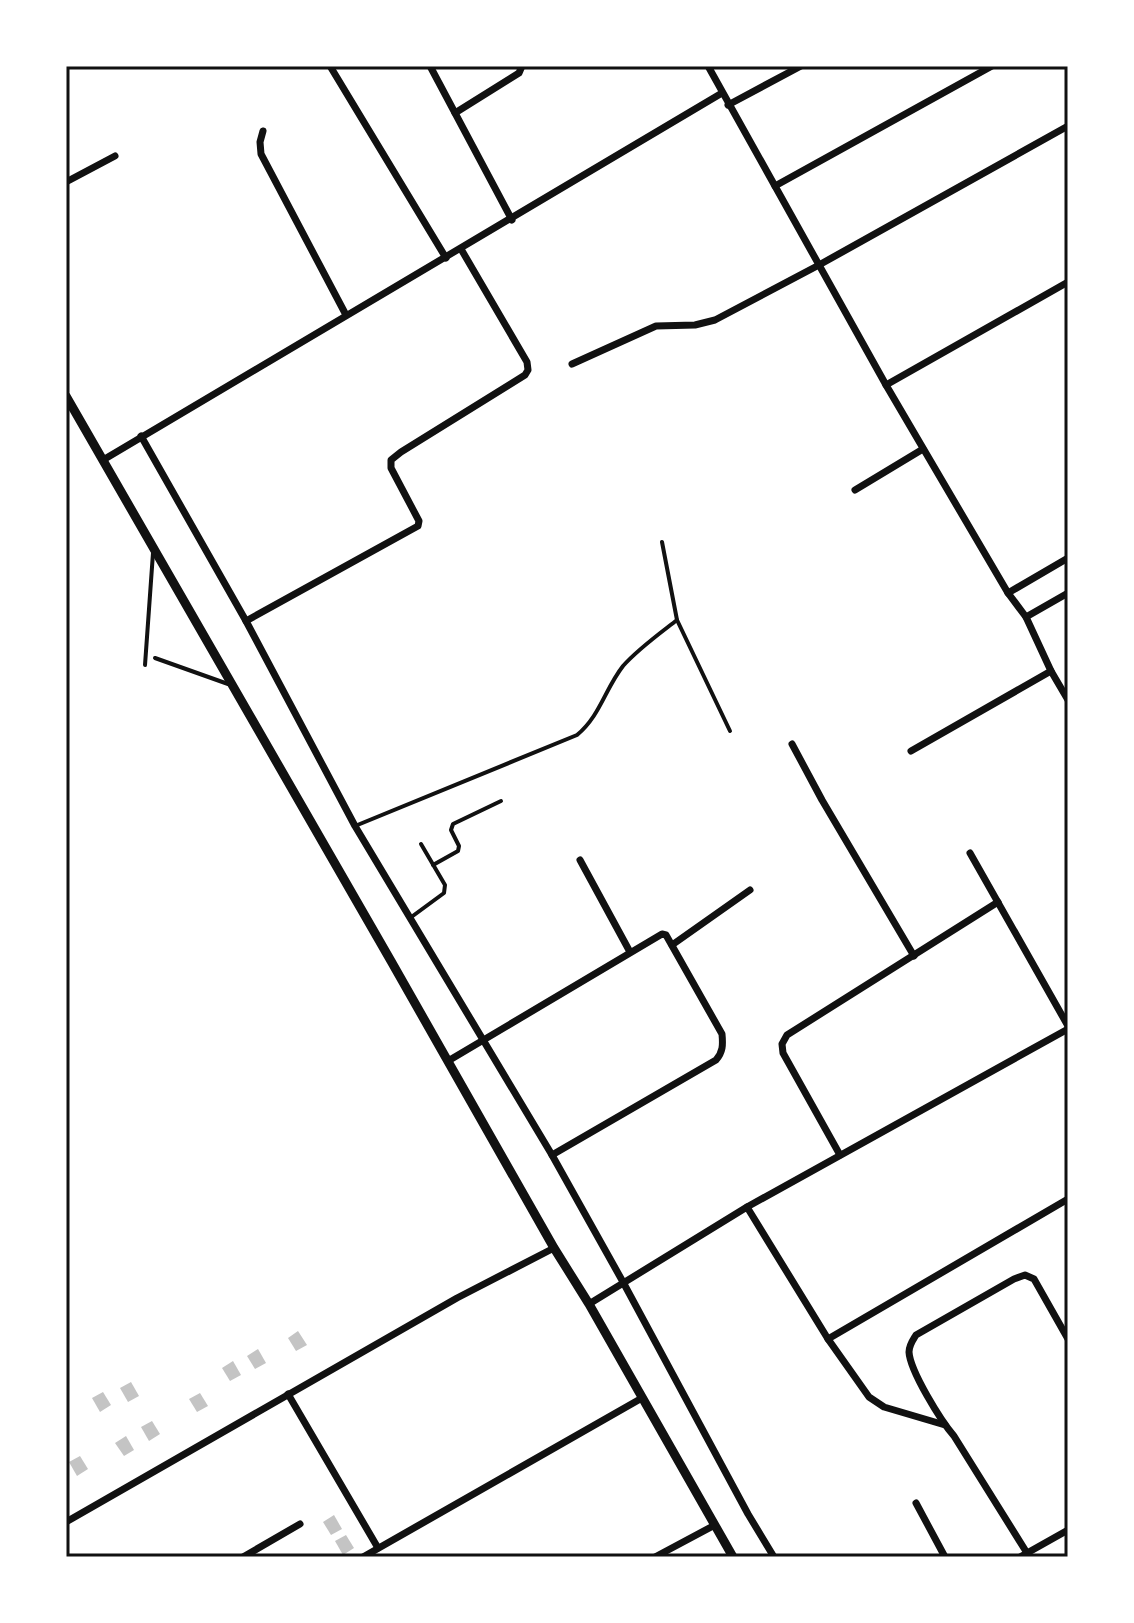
<svg xmlns="http://www.w3.org/2000/svg" width="1134" height="1623" viewBox="0 0 1134 1623" font-family="'Public Sans',sans-serif">
	<rect width="100%" height="100%" fill="#fff"/>
	<g fill="#c4c4c4">
		<polygon points="298,1331 307,1345 296,1351 288,1338"/>
		<polygon points="258,1349 266,1363 255,1369 247,1356"/>
		<polygon points="233,1361 241,1375 230,1381 222,1368"/>
		<polygon points="131,1382 139,1396 128,1402 120,1388"/>
		<polygon points="103,1392 111,1405 100,1412 92,1398"/>
		<polygon points="200,1393 208,1406 197,1412 189,1399"/>
		<polygon points="152,1421 160,1434 149,1441 141,1427"/>
		<polygon points="126,1436 134,1450 124,1456 115,1443"/>
		<polygon points="80,1456 88,1469 77,1476 69,1462"/>
		<polygon points="334,1515 342,1529 331,1535 323,1522"/>
		<polygon points="346,1535 354,1548 343,1555 335,1541"/>
	</g>
	<g fill="none" stroke-linecap="round" stroke-linejoin="round">
		<g stroke="#111" stroke-width="4">
			<polyline points="677,620 730,731"/>
			<polyline points="155,658 228,684"/>
			<polyline points="145,665 153,553"/>
			<path d="M355,826L577,735C600,716 605,689 623,666C638,649 659,634 677,620L662,542"/>
			<polyline points="433,865 458,851 459,846 451,830 453,824 501,801"/>
			<polyline points="410,918 444,893 445,885 421,844"/>
		</g>
		<g stroke="#111" stroke-width="7">
			<polyline points="330,66 446,258"/>
			<polyline points="430,66 512,220"/>
			<polyline points="708,66 886,385 1008,593 1026,617 1051,671 1068,700"/>
			<polyline points="728,105 801,66"/>
			<polyline points="455,113 519,73 522,66"/>
			<polyline points="263,131 260,142 261,154 346,315"/>
			<polyline points="66,182 115,156"/>
			<polyline points="775,186 992,66"/>
			<polyline points="572,364 656,326 695,325 715,320 819,265 1068,126"/>
			<polyline points="886,385 1068,282"/>
			<polyline points="141,436 246,621 355,826 552,1155 623,1282 748,1514 774,1557"/>
			<polyline points="103,460 722,93"/>
			<polyline points="855,490 923,449"/>
			<polyline points="1008,593 1068,558"/>
			<polyline points="1026,617 1068,593"/>
			<polyline points="246,621 418,526 419,521 391,468 391,460 401,452 525,375 528,370 527,362 461,249"/>
			<polyline points="792,744 822,800 914,956"/>
			<polyline points="911,751 1051,671"/>
			<polyline points="970,853 1068,1026"/>
			<polyline points="580,860 630,952"/>
			<polyline points="672,945 750,890"/>
			<path d="M448,1061L662,934L666,935L722,1034C723,1045 723,1052 716,1060L552,1155"/>
			<polyline points="840,1155 783,1053 782,1044 787,1035 998,902"/>
			<polyline points="747,1207 1068,1029"/>
			<polyline points="589,1304 747,1207 828,1339 869,1397 884,1407 945,1425"/>
			<polyline points="828,1339 1068,1199"/>
			<polyline points="288,1394 378,1548"/>
			<polyline points="916,1503 945,1557"/>
			<polyline points="66,1522 457,1298 554,1248"/>
			<path d="M1027,1553L954,1436C941,1421 910,1371 909,1352C909,1345 913,1340 916,1335L1014,1279L1025,1275L1034,1279L1068,1339"/>
			<polyline points="243,1557 300,1524"/>
			<polyline points="363,1557 642,1398"/>
			<polyline points="655,1557 715,1525"/>
			<polyline points="1020,1557 1068,1530"/>
		</g>
		<polyline stroke="#111" stroke-width="9" points="66,396 391,961 554,1248 589,1304 733,1557"/>
	</g>
	<rect width="1134" height="1623" fill="none" stroke="#ffffff" stroke-width="136"/>
	<rect x="68" y="68" width="998" height="1487" fill="none" stroke="#111" stroke-width="3"/>
</svg>
